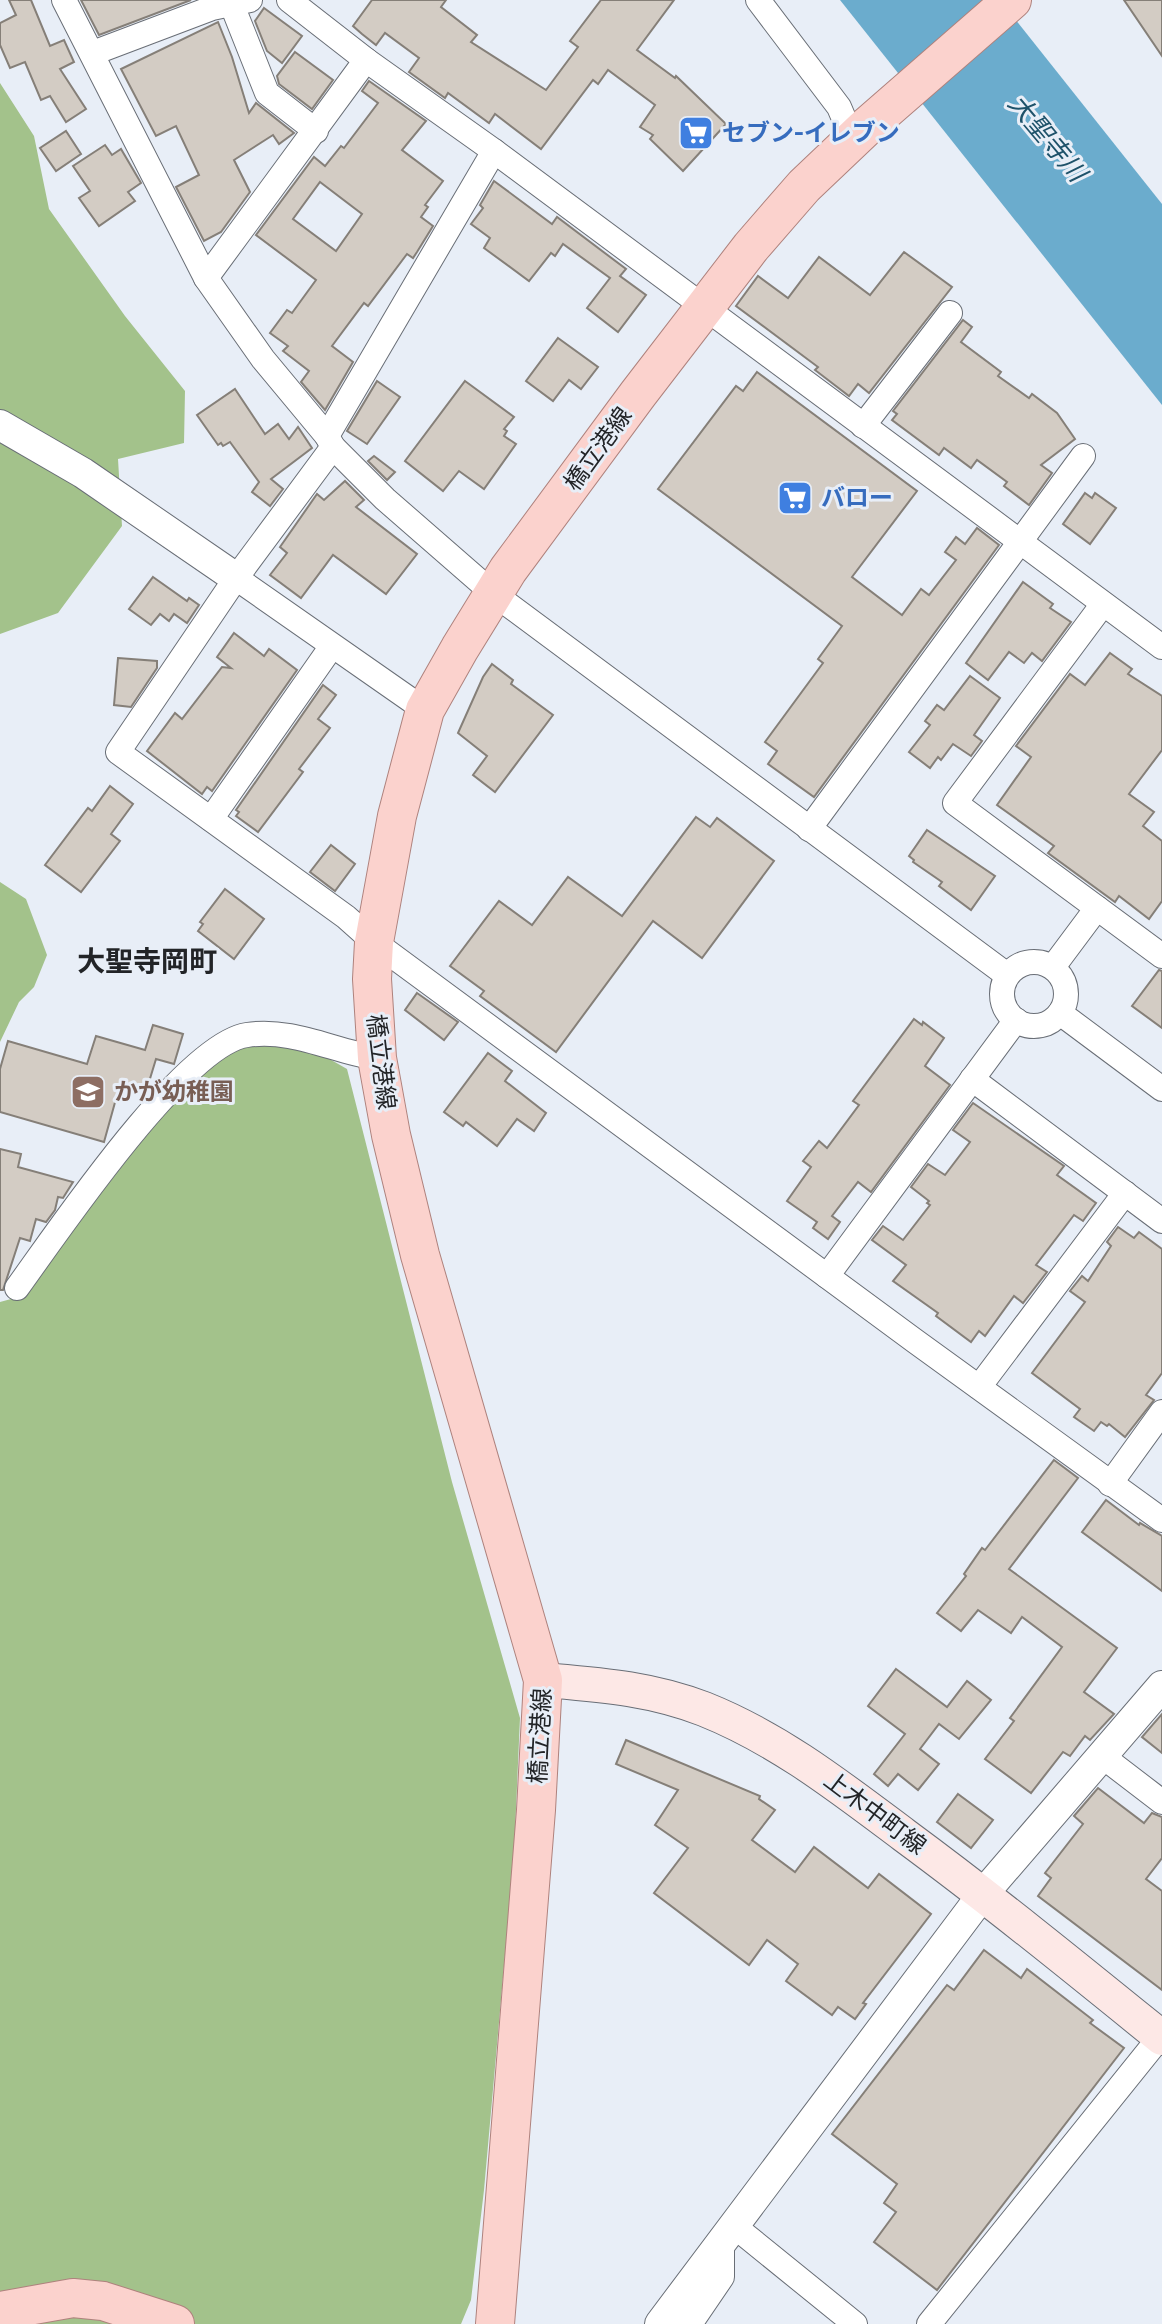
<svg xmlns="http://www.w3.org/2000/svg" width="1162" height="2324" viewBox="0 0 1162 2324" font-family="'Fira Sans','Noto Sans JP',sans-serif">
	<rect width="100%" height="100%" fill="#e8eef7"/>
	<g fill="#a3c28b">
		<polygon points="0,83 34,136 49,209 125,316 185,391 184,443 118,459 122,526 58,613 0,634"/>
		<polygon points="0,882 26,899 47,955 34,987 19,1002 0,1042"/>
		<polygon points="254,1040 319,1053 347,1069 452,1482 520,1718 514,1854 484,2190 471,2300 461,2324 0,2324 0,1302 22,1296 172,1101 204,1068"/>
	</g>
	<polygon fill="#6baccd" points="840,0 1000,0 1162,204 1162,405"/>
	<g fill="#d3ccc4" stroke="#857f78" stroke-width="2" fill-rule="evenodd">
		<polygon points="9,0 31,0 50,46 64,40 74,62 60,69 86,109 66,122 50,96 41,100 25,62 10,68 0,45 0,23 16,15"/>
		<polygon points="81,0 191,0 99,35"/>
		<polygon points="372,0 446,0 441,7 477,35 471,42 546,90 578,47 570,41 601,0 674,0 637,50 675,78 676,76 726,124 683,171 650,139 653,135 640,127 655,105 608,70 598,84 593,80 541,149 495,114 489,123 448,93 445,98 409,72 419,58 385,33 376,45 362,34 353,26"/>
		<polygon points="1124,0 1162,0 1162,56"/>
		<polygon points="264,8 302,36 282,63 267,51 255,21"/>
		<polygon points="218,22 232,57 249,113 256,103 294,133 279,144 273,135 234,160 250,192 221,232 204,241 176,187 199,175 176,126 156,136 121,69"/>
		<polygon points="295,52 333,80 312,109 279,84 277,76"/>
		<path d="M369,81L426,121L402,150L443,181L425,205L428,207L421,217L433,226L417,252L413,258L407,254L368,306L364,303L332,346L353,362L325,410L301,382L309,371L283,351L288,346L270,333L287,310L292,313L316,280L256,235L314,157L325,166L341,146L344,148L378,103L362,91ZM320,182L362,214L336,251L293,219Z"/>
		<polygon points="66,131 81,154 56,171 40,148"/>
		<polygon points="105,145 112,155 121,149 141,183 128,192 135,201 99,226 79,198 90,191 73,166"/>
		<polygon points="494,181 552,224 557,217 626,269 620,276 646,295 618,332 587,308 610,278 563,244 555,256 551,253 529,281 484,248 490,238 471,224 483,208 480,205"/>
		<polygon points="904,252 952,287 869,393 858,384 849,396 815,370 818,367 736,306 758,276 788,298 819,257 870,295"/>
		<polygon points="963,320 972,327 961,342 1001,372 998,376 1029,398 1032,394 1057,413 1075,439 1041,465 1052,473 1029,505 1004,486 1007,482 977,460 971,468 944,448 939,455 892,420 897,414 893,411"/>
		<polygon points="558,338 598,367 581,389 569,380 553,401 526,381"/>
		<polygon points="757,372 917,491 852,577 902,615 921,589 929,595 956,560 945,552 956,537 965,544 977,528 999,545 814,797 768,764 777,751 765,742 823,663 818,659 842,626 658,489 736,386 743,391"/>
		<polygon points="377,381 400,397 367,444 347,431"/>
		<polygon points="465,381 514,417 504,429 507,431 504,436 516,444 484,489 459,471 443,491 405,461"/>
		<polygon points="235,389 265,434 278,424 289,439 298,427 312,448 271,479 283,489 270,506 252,492 259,482 230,442 223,446 221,443 218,445 197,415"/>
		<polygon points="374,456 395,472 387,480 368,461"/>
		<polygon points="345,481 364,500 356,507 417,554 386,594 333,555 301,598 270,575 287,553 280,547 317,494 324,500"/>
		<polygon points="1085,493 1092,498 1095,493 1116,508 1090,544 1063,524"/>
		<polygon points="153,577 187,601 189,598 199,605 187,623 174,614 169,621 160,614 151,625 129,609"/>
		<polygon points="1023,582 1053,604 1050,608 1071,622 1042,661 1032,653 1024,663 1009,652 988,680 966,663"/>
		<polygon points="234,633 264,656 269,649 297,670 212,791 207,787 202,794 147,751 175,713 182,719 222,667 231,668 217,657"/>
		<polygon points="1110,653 1132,669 1128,674 1162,696 1162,750 1129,794 1154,812 1143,826 1162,841 1162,901 1149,919 1119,896 1115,902 1048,853 1054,846 997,805 1031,757 1016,746 1070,674 1085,685"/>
		<polygon points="118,658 157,661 157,668 131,707 114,705"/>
		<polygon points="492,664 513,680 511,684 553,715 495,792 473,775 487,756 458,733 483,677"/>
		<polygon points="970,676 1000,698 974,735 982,741 971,756 953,744 941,760 938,757 930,768 909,752 930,725 925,721 937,705 944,710"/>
		<polygon points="323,685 336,695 318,719 330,728 299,769 303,772 258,832 236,816 239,812 236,810"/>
		<polygon points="110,786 133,804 111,834 120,841 81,892 45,865 88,808 92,811"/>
		<polygon points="696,817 710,827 717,818 774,861 702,958 653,921 556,1052 480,996 484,991 450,966 499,901 532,925 568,877 622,916"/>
		<polygon points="927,830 995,876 971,910 939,886 942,882 913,862 914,860 909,856"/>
		<polygon points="331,845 355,864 335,891 310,872"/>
		<polygon points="225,889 264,919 234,959 198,931 203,924 200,922"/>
		<polygon points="1159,970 1162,971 1162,1028 1132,1006"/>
		<polygon points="417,993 458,1022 444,1040 405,1010"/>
		<polygon points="914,1019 922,1025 923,1022 944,1038 925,1066 950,1085 871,1192 858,1182 832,1216 840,1222 828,1239 813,1228 817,1222 787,1201 811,1167 803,1161 819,1141 827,1148 859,1105 853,1101"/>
		<polygon points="153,1025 183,1034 174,1064 156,1059 145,1095 119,1088 104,1142 0,1112 0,1069 8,1041 87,1064 96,1036 145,1050"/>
		<polygon points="488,1053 512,1071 505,1081 546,1113 534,1131 517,1119 497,1146 466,1122 463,1126 444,1112"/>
		<polygon points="973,1103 1064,1166 1057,1175 1096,1203 1083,1221 1074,1215 1036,1265 1047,1272 1023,1303 1014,1296 985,1336 979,1331 971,1342 936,1316 938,1313 893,1281 906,1265 872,1240 883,1226 903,1240 930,1205 927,1203 929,1201 911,1187 928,1164 945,1175 970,1142 953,1130"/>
		<polygon points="0,1149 21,1154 18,1167 73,1182 63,1198 58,1197 55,1210 46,1222 36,1219 30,1241 20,1238 3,1290 0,1290"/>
		<polygon points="1118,1227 1134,1238 1139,1232 1162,1249 1162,1373 1146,1395 1154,1400 1125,1437 1109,1424 1107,1426 1101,1422 1094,1431 1074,1417 1080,1409 1032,1373 1085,1302 1070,1291 1082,1276 1088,1281 1111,1246 1107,1242"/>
		<polygon points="1054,1460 1078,1478 1009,1569 1117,1648 1084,1692 1114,1714 1090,1740 1085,1736 1070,1756 1063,1752 1031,1793 985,1759 1014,1721 1010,1718 1062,1647 1022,1617 1011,1633 978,1610 961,1631 937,1613 966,1576 964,1574 982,1548 985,1550"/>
		<polygon points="1106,1500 1139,1525 1140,1523 1162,1536 1162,1591 1082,1532"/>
		<polygon points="896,1669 947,1707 967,1681 991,1700 959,1739 939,1724 920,1749 939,1764 918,1790 898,1774 888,1786 874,1774 905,1734 868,1706"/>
		<polygon points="1162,1714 1162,1753 1142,1737"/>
		<polygon points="626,1740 760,1796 759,1799 775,1810 752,1840 795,1872 814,1847 868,1888 879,1874 931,1914 863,2003 866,2004 855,2019 838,2007 832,2015 786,1981 798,1964 767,1940 749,1965 654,1893 688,1848 655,1825 678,1790 616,1764"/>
		<polygon points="1098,1788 1144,1823 1152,1813 1162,1817 1162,1858 1146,1879 1162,1891 1162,1990 1038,1896 1051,1878 1045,1873 1083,1824 1074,1816"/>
		<polygon points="958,1794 993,1820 971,1848 937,1822"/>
		<polygon points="984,1950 1021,1978 1027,1969 1093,2020 1090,2023 1124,2048 937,2290 874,2242 896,2212 884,2203 897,2184 832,2134 947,1985 954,1990"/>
	</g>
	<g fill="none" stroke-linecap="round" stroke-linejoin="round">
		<g stroke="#696e76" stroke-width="26">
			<g id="minor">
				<polyline points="64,0 206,278 263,359 327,436 333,447 385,499 494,594 1007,975"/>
				<polyline points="289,0 366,60 494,151 1162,647"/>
				<polyline points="758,0 839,107 853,140"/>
				<polyline points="232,5 267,93 316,131"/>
				<polyline points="93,53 212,8 250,0"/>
				<polyline points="206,278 366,60"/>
				<polyline points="863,426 950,313"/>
				<polyline points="327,436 494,151"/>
				<polyline points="333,447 236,578 118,752 346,917 374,942 915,1341 1162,1520"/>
				<polyline points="236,578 425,710"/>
				<polyline points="1103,604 955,803 1162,956"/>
				<polyline points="211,819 332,646"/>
				<polyline points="809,829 1083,456"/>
				<circle cx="1034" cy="994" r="32"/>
				<polyline points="1053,967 1097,908"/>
				<polyline points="1060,1013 1162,1089"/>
				<polyline points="972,1079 1162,1221"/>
				<polyline points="827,1276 1016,1020"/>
				<path d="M17,1288C57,1233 184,1044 247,1035C292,1028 333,1051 377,1058"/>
				<polyline points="979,1387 1125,1193"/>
				<polyline points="1110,1484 1162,1412"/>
				<polyline points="1102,1756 1162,1802"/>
				<polyline points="734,2226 855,2324"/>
				<polyline points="690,2324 722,2277 722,2242"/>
				<polyline points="929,2324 1160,2037"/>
			</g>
		</g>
		<g stroke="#696e76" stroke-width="32">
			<g id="tertiary">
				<polyline points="0,425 83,473 236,578"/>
				<polyline points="660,2324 983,1894 1162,1686"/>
			</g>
		</g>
		<g stroke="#696e76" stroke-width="36">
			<path id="secondary" d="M543,1680C601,1685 649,1688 704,1709C779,1739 840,1787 904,1835C992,1900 1077,1969 1162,2038"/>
		</g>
		<g stroke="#ae827d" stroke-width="40">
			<g id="primary">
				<polyline points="0,2311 73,2298 103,2301 175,2324"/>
				<polyline points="495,2324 536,1810 543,1680 420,1255 391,1135 377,1058 372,979 374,942 397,816 425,710 460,648 508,570 638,394 751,247 804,186 864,129 1012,0"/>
			</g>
		</g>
		<use href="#minor" stroke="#fff" stroke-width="24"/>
		<use href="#tertiary" stroke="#fff" stroke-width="30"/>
		<use href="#secondary" stroke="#fde8e6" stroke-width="34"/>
		<use href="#primary" stroke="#fbd2cd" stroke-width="38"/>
	</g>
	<defs>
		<g id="supermarket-square" transform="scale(1.8)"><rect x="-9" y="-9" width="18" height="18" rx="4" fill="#3f7fe0" stroke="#e8eef7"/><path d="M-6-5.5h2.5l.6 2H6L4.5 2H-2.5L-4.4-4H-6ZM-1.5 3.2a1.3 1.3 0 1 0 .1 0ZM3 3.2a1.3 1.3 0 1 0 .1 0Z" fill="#fff"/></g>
		<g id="school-square" transform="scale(1.8)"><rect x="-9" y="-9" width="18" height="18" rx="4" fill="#8d6e63" stroke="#e8eef7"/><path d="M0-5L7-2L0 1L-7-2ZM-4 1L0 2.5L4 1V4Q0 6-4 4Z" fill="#fff"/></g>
	</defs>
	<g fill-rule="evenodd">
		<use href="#supermarket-square" x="696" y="133"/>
		<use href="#supermarket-square" x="795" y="498"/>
		<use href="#school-square" x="88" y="1092"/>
	</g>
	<g text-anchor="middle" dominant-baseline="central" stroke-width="6" stroke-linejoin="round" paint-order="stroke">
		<g font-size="24" font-weight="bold" fill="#366cbe" stroke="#e8eef7" text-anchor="start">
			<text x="722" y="133">セブン-イレブン</text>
			<text x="821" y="498">バロー</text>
		</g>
		<g font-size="24" fill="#222427" stroke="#e8eef7">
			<text transform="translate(598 449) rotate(-54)">橋立港線</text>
			<text transform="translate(381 1062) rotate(83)">橋立港線</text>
			<text transform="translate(540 1736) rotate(-87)">橋立港線</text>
			<text transform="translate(875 1813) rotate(37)">上木中町線</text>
		</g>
		<g font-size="24" font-weight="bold" fill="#785e54" stroke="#e8eef7" text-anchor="start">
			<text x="114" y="1092">かが幼稚園</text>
		</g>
		<g font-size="26" font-style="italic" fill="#1e526a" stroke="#e8eef7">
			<text transform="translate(1047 138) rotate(50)">大聖寺川</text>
		</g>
		<g font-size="28" font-weight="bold" fill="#222427" stroke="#e8eef7">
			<text x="147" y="961">大聖寺岡町</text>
		</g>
	</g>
</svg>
